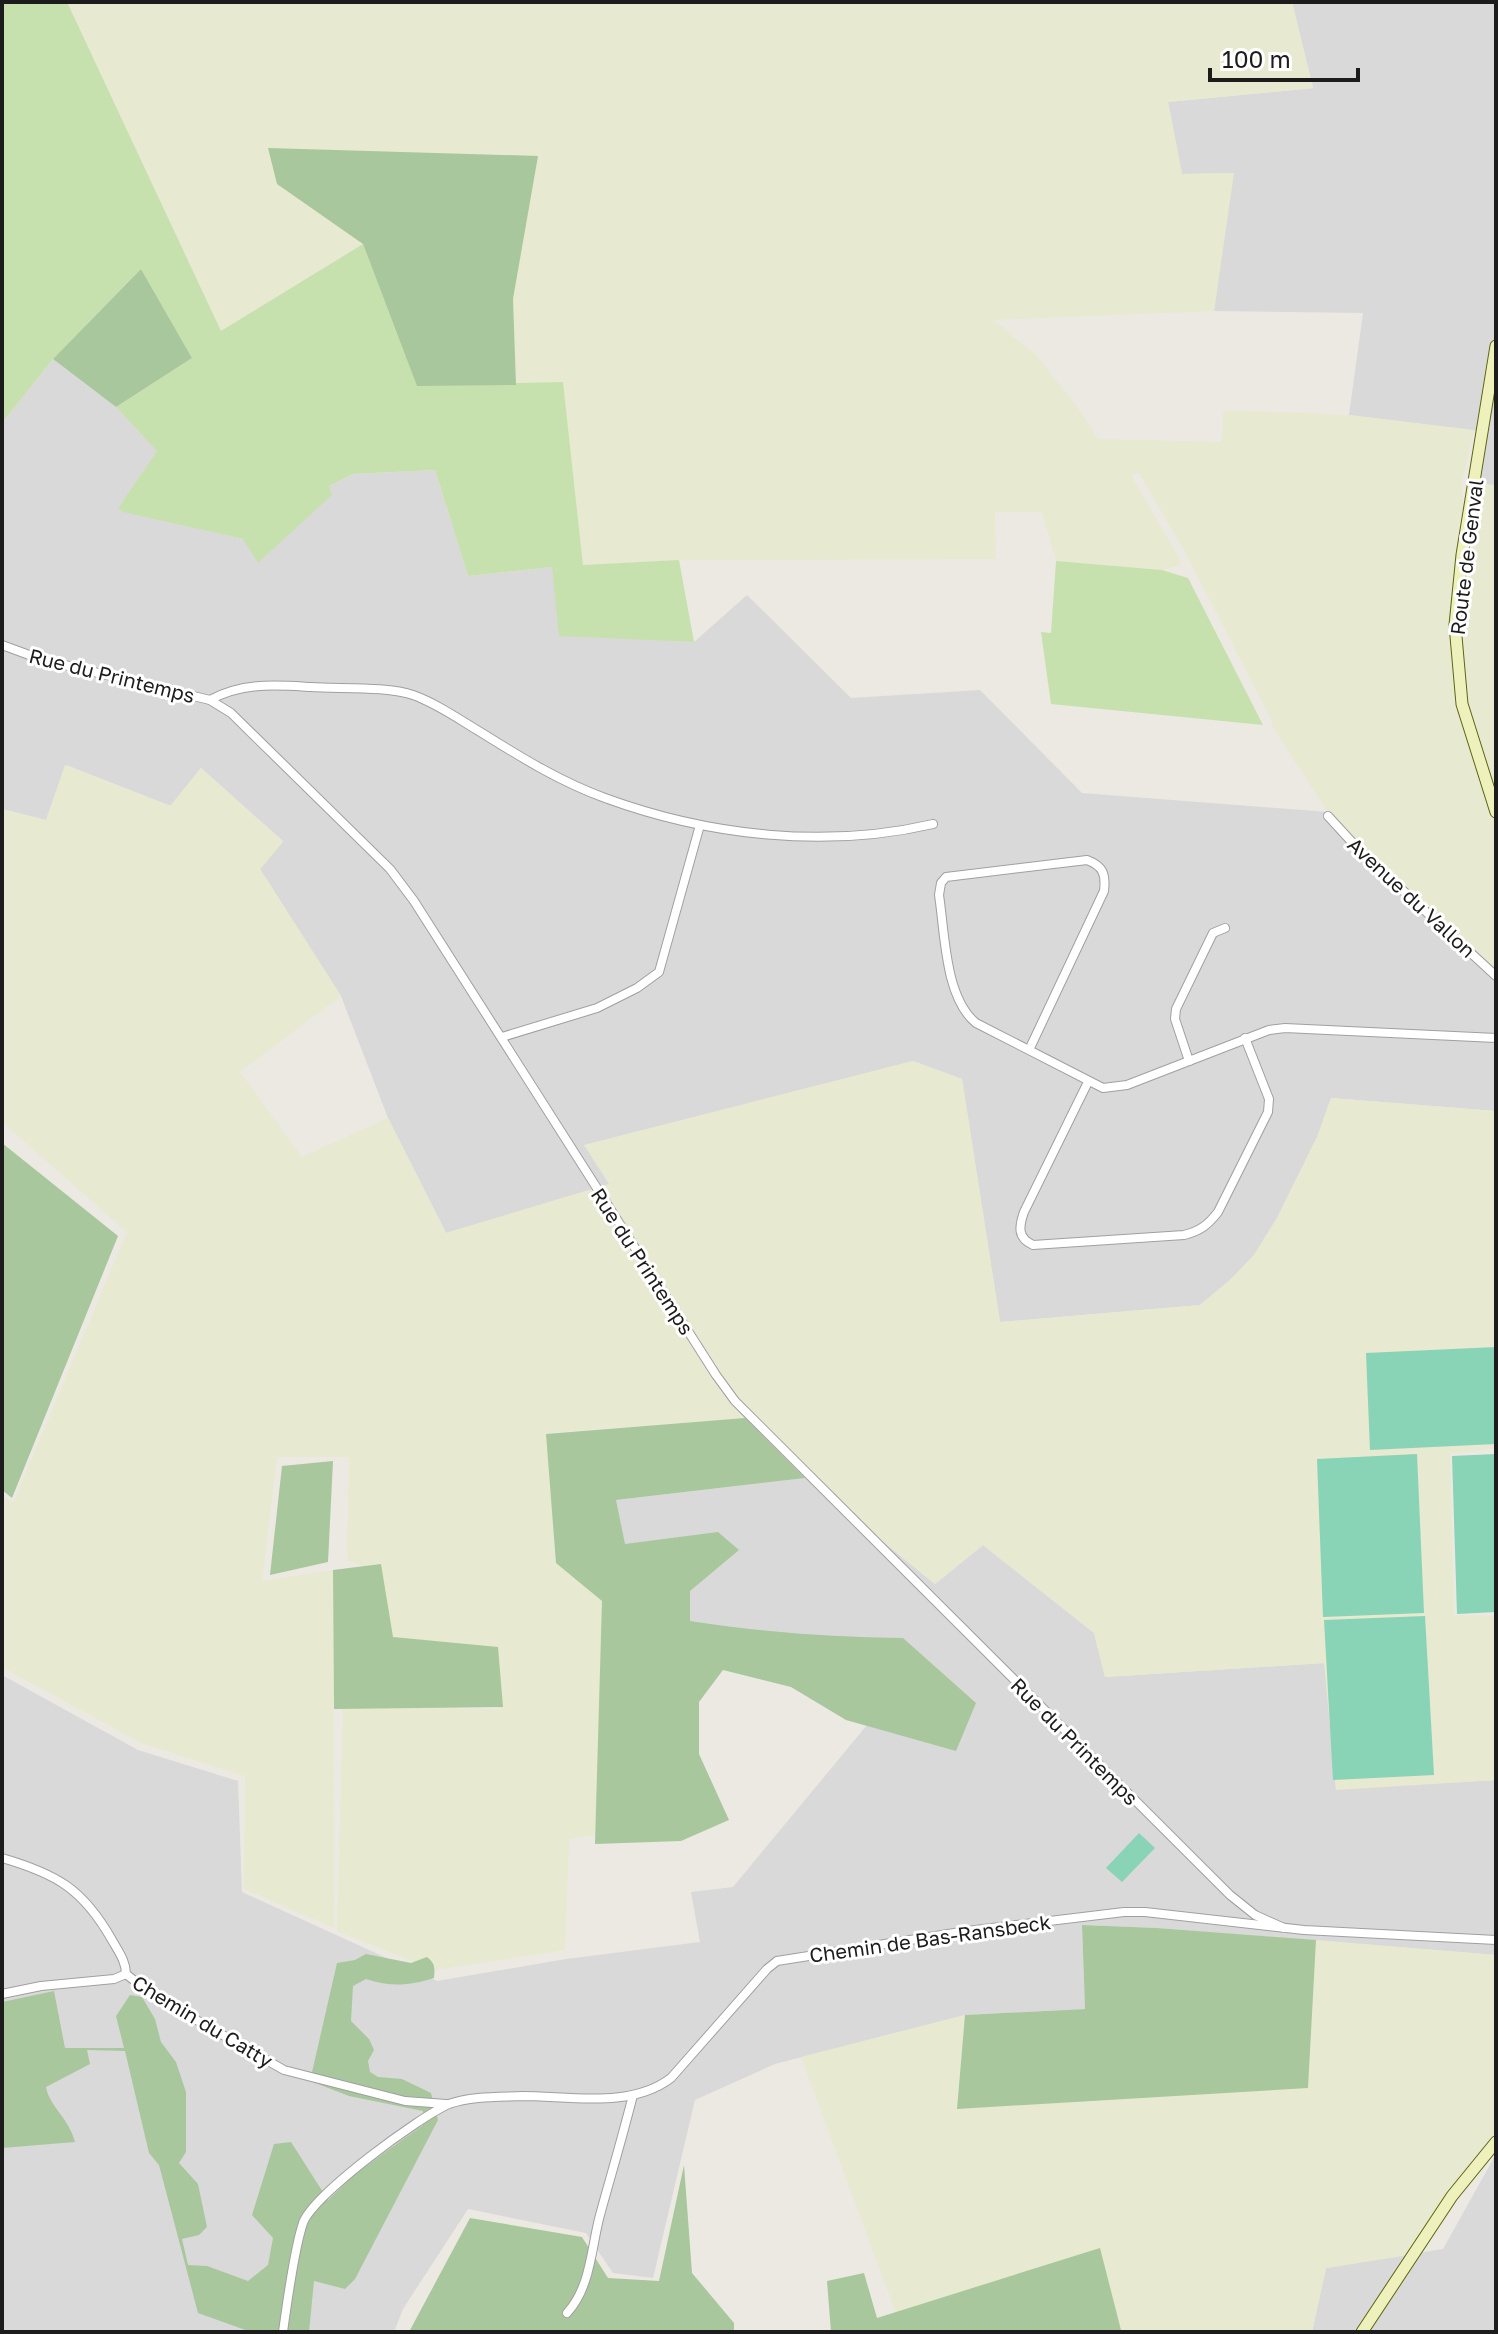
<svg xmlns="http://www.w3.org/2000/svg" width="1498" height="2334" viewBox="0 0 1498 2334" font-family="'Golos Text',sans-serif">
	<rect width="100%" height="100%" fill="#ece9e3"/>
	<g fill="#dad9d9">
		<polygon points="1292,2 1496,2 1496,486 1479,482 1487,432 1349,415 1363,313 1214,311 1233,173 1182,174 1168,102 1313,88"/>
		<polygon points="53,359 116,407 158,451 118,508 123,511 243,539 329,486 353,474 435,470 468,576 552,567 694,642 747,595 851,698 980,690 1082,793 1328,812 1384,871 1496,974 1496,1111 1331,1098 1318,1135 1277,1218 1254,1255 1231,1279 1200,1305 1000,1322 962,1079 913,1061 585,1145 610,1184 446,1233 388,1118 341,996 260,869 283,841 201,768 171,806 66,765 46,820 2,809 2,423"/>
		<polygon points="805,1478 935,1584 983,1545 1094,1633 1105,1677 1325,1663 1336,1789 1496,1780 1496,1955 1157,1928 1082,1925 1085,2009 965,2015 775,2064 695,2100 653,2278 613,2273 586,2233 468,2209 403,2309 394,2332 2,2332 2,1675 138,1750 238,1781 242,1892 437,1981 566,1959 700,1942 691,1892 733,1887 877,1713 622,1607 616,1500"/>
		<polygon points="1496,2154 1496,2332 1312,2332 1326,2268 1443,2249"/>
	</g>
	<g fill="#e7e9d0">
		<polygon points="67,2 1292,2 1313,88 1168,102 1182,174 1234,173 1214,311 993,320 1036,355 1078,408 1098,439 1222,442 1223,410 1349,415 1474,430 1462,481 1463,507 1451,624 1452,664 1458,706 1496,826 1496,974 1384,871 1328,812 1272,726 1272,721 1184,550 1139,473 1131,475 1181,561 1178,566 1162,570 1056,561 1042,512 995,512 996,559 679,560 583,565 563,383 516,385 513,299 538,156 278,184 363,244 221,331"/>
		<polygon points="1479,482 1496,486 1496,795 1468,706 1459,626 1466,556"/>
		<polygon points="65,765 170,806 201,768 283,842 260,869 341,996 240,1072 302,1157 388,1118 446,1233 609,1184 584,1145 913,1061 962,1079 1000,1322 1200,1305 1231,1279 1254,1255 1277,1218 1318,1135 1331,1098 1496,1111 1496,1448 1450,1454 1454,1615 1496,1616 1496,1780 1336,1790 1324,1663 1105,1677 1094,1633 983,1545 935,1584 805,1478 745,1418 546,1433 556,1562 602,1601 616,1832 569,1839 565,1950 435,1970 337,1931 343,1705 498,1709 494,1655 387,1645 382,1573 347,1560 349,1457 277,1457 262,1581 333,1570 334,1928 244,1889 245,1776 141,1743 2,1667 2,1495 13,1503 127,1232 2,1122 2,809 46,820"/>
		<polygon points="1316,1940 1496,1955 1496,2137 1409,2255 1326,2268 1312,2332 1122,2332 1099,2249 896,2313 801,2057 965,2015 957,2108 1308,2088"/>
	</g>
	<g fill="#c7e1ae">
		<polygon points="2,2 67,2 221,331 363,244 417,385 563,382 583,565 679,560 694,642 559,636 552,567 468,576 435,470 353,474 329,486 332,495 258,563 243,539 123,512 118,508 157,451 116,407 192,358 141,269 53,359 2,423"/>
		<polygon points="1056,561 1162,570 1188,578 1263,725 1051,704 1041,632 1051,633"/>
	</g>
	<g fill="#a8c79c">
		<polygon points="268,148 538,156 513,299 516,385 417,386 363,244 277,184"/>
		<polygon points="141,269 192,358 116,407 53,359"/>
		<polygon points="2,1143 118,1236 12,1498 2,1490"/>
		<path d="M745,1418L805,1478L616,1500L625,1544L718,1532L739,1550L690,1591V1621C761,1632 832,1637 903,1638L976,1703L956,1751L846,1720L791,1687L723,1670L699,1702V1754L729,1820L681,1841L595,1844L602,1601L556,1563L546,1434Z"/>
		<polygon points="333,1461 328,1562 270,1575 282,1466"/>
		<polygon points="381,1564 393,1637 498,1647 503,1707 334,1709 333,1570"/>
		<polygon points="1082,1925 1157,1928 1316,1940 1308,2088 957,2109 965,2015 1085,2009"/>
		<path d="M366,1954L411,1963L427,1957C435,1963 435,1968 434,1978C409,1986 391,1987 366,1979L353,1986L351,2021L369,2039L374,2050L368,2061L370,2072L378,2077L402,2079L431,2093L438,2120L355,2279L345,2289L314,2281L309,2332H251L198,2313L159,2165L149,2153L125,2051L87,2050L90,2064L46,2087C49,2106 69,2118 75,2142L2,2148V2002L54,1991L65,2048H124L116,2016L130,1995L142,1997L155,2019L161,2042L176,2062L186,2092V2152L179,2163L198,2184L207,2227L199,2235L182,2239L188,2265L207,2266L248,2281L268,2265L273,2238L252,2215L274,2144L291,2142L328,2200L356,2173L423,2125V2111L349,2096L310,2081L337,1963L355,1960Z"/>
		<polygon points="684,2165 692,2273 734,2323 734,2332 409,2332 470,2218 582,2237 608,2278 659,2281"/>
		<polygon points="1100,2248 1121,2330 1118,2332 831,2332 827,2281 864,2273 877,2318"/>
	</g>
	<g fill="#89d3b7">
		<polygon points="1496,1347 1496,1444 1370,1450 1366,1353"/>
		<polygon points="1417,1454 1424,1613 1323,1617 1317,1459"/>
		<polygon points="1496,1454 1496,1612 1457,1614 1452,1456"/>
		<polygon points="1425,1616 1434,1775 1333,1780 1324,1620"/>
		<polygon points="1139,1833 1155,1848 1122,1882 1106,1868"/>
	</g>
	<g fill="none" stroke-linecap="round" stroke-linejoin="round">
		<g stroke="#a0a0a0" stroke-width="10">
			<g id="street">
				<polyline points="2,645 40,659 210,700 231,713 390,869 414,901 716,1375 735,1401 1230,1895 1255,1915 1284,1928"/>
				<path d="M210,700C243,682 275,685 311,687C339,689 388,686 413,695C438,704 460,720 482,733C522,758 561,782 605,798C709,836 826,849 933,824"/>
				<polyline points="1328,816 1361,852 1496,976"/>
				<polyline points="502,1037 597,1008 637,988 659,972 700,825"/>
				<path d="M1029,1050L1104,891C1106,874 1103,866 1087,860L946,877L941,883L939,895C945,934 945,998 976,1023L1103,1088L1127,1085L1269,1030L1285,1028L1496,1038"/>
				<polyline points="1189,1061 1175,1019 1176,1009 1213,933 1225,928"/>
				<path d="M1088,1082L1024,1212C1019,1226 1017,1238 1033,1245L1184,1235C1200,1231 1208,1225 1218,1212L1268,1112L1269,1099L1245,1038"/>
				<path d="M2,1858C57,1874 83,1889 112,1940C118,1951 126,1961 126,1974"/>
				<polyline points="126,1974 151,1994 284,2070 405,2101 446,2104"/>
				<polyline points="2,1994 41,1986 114,1979 126,1974"/>
				<path d="M567,2313C591,2287 591,2248 600,2215C611,2175 623,2135 633,2095"/>
				<path d="M283,2332C287,2303 294,2250 303,2223C314,2194 419,2117 449,2104C471,2096 500,2097 522,2096C570,2096 630,2109 671,2078L767,1969L777,1961L967,1931L1124,1912H1145L1304,1930L1496,1940"/>
			</g>
		</g>
		<g stroke="#5c6511" stroke-width="13">
			<g id="secondary">
				<polyline points="1496,346 1462,555 1455,625 1462,704 1496,812"/>
				<polyline points="1362,2332 1452,2196 1496,2142"/>
			</g>
		</g>
		<use href="#street" stroke="#fff" stroke-width="8"/>
		<use href="#secondary" stroke="#eef1bb" stroke-width="11"/>
	</g>
	<g text-anchor="middle" dominant-baseline="central" stroke-width="6" stroke-linejoin="round" paint-order="stroke">
		<g font-size="20" fill="#1c1c1c" stroke="#fff">
			<text transform="translate(1466 557) rotate(-83)">Route de Genval</text>
			<text transform="translate(112 675) rotate(14)">Rue du Printemps</text>
			<text transform="translate(1412 897) rotate(43)">Avenue du Vallon</text>
			<text transform="translate(643 1261) rotate(57)">Rue du Printemps</text>
			<text transform="translate(1075 1741) rotate(45)">Rue du Printemps</text>
			<text transform="translate(930 1938) rotate(-8)">Chemin de Bas-Ransbeck</text>
			<text transform="translate(203 2021) rotate(31)">Chemin du Catty</text>
		</g>
	</g>
	<rect width="1498" height="2334" fill="none" stroke="#1c1c1c" stroke-width="8"/>
	<path d="M1210 68v12h148v-12" fill="none" stroke="#1c1c1c" stroke-width="4"/>
	<text x="1222" y="68" font-size="24" fill="#1c1c1c" stroke="#ffffff" stroke-width="6" paint-order="stroke">100 m</text>
</svg>
